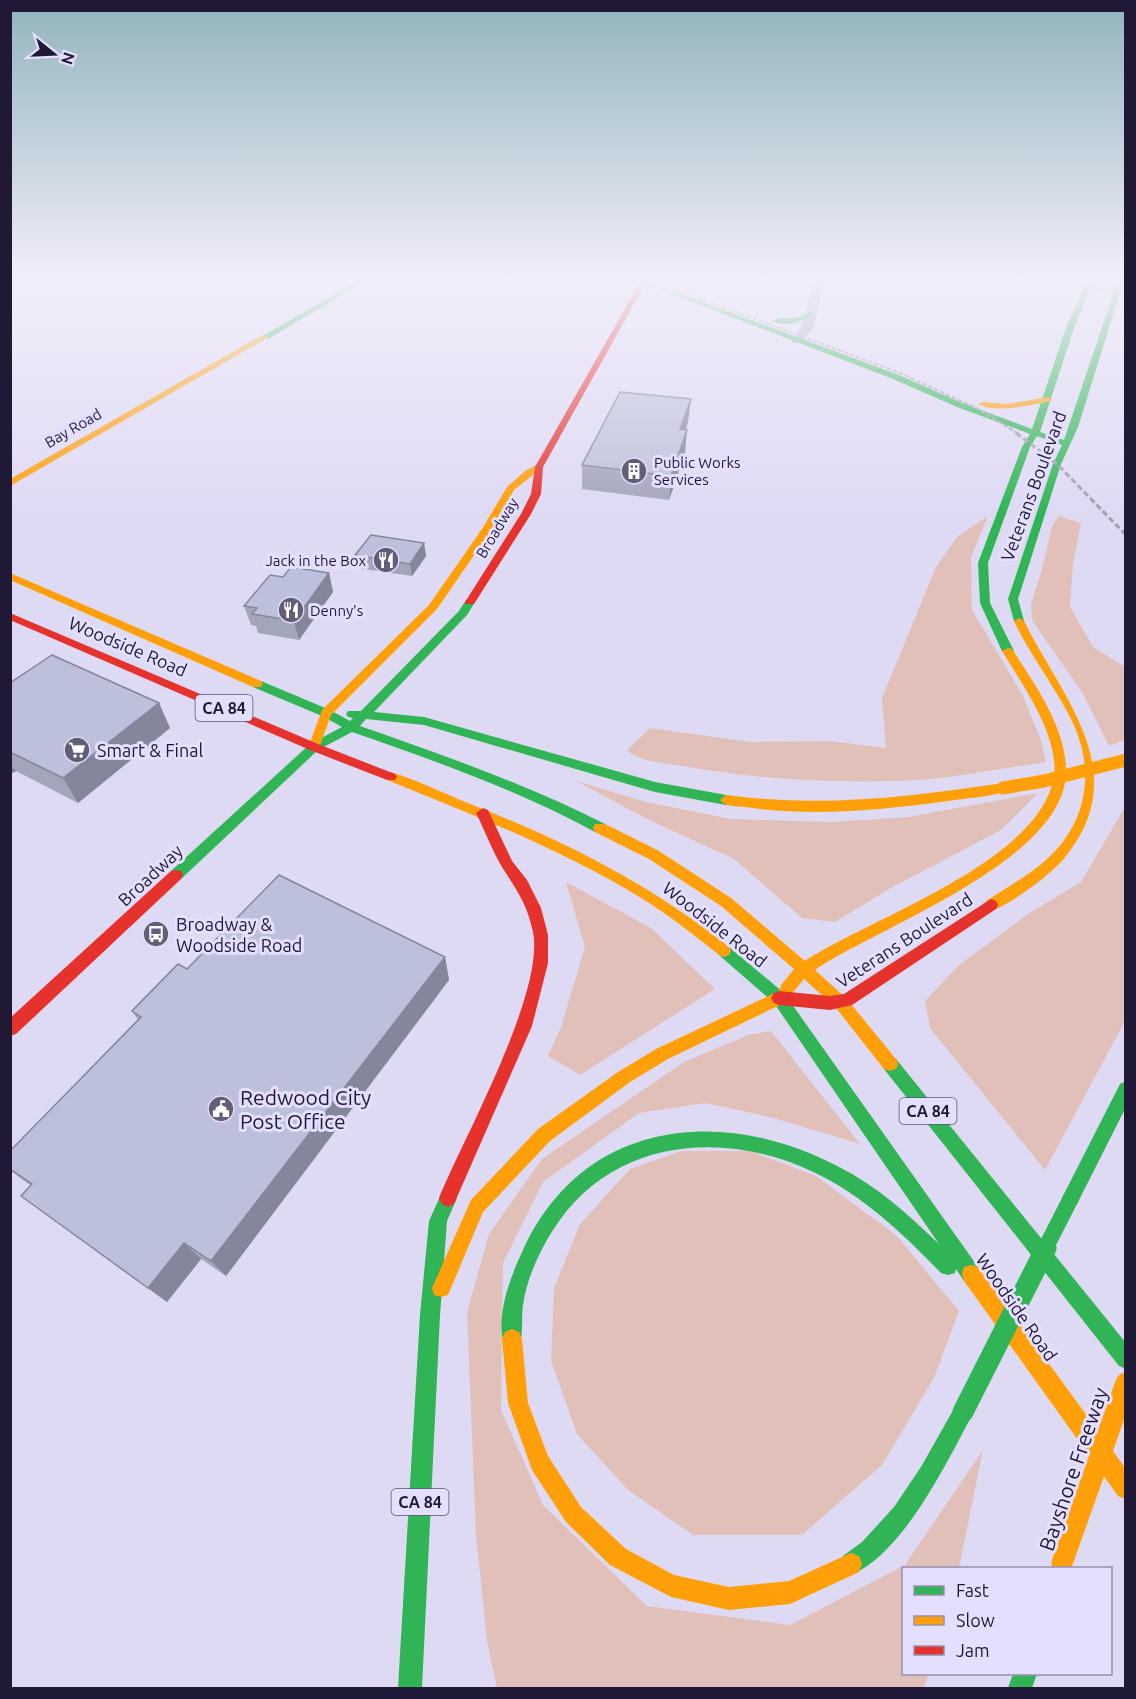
<svg xmlns="http://www.w3.org/2000/svg" width="1136" height="1699" viewBox="0 0 1136 1699" font-family="Ubuntu,sans-serif">
	<rect width="100%" height="100%" fill="#dfdaf4"/>
	<g fill="#e1c0ba">
		<path d="M988,516L971,557L972,610L1022,694L1041,740L1046,762C1004,768 961,777 919,780C841,784 760,780 683,766C666,763 638,762 627,750L650,728L750,742L830,741L886,748L882,698L936,567L957,537Z"/>
		<polygon points="1059,516 1081,523 1073,564 1070,607 1093,647 1125,667 1125,740 1109,746 1083,694 1032,620 1031,604 1042,569 1052,526"/>
		<polygon points="576,781 646,802 731,819 833,822 908,817 1038,793 1001,830 891,888 835,922 802,918 734,859 649,820"/>
		<polygon points="1125,807 1125,1021 1045,1170 930,1028 925,1001 959,965 1028,914 1081,882"/>
		<polygon points="566,882 651,928 715,989 580,1075 548,1056 561,1027 585,947"/>
		<polygon points="771,1031 860,1144 774,1118 705,1103 639,1113 543,1182 503,1263 501,1410 543,1505 647,1606 790,1625 905,1565 983,1450 959,1568 904,1568 904,1674 929,1674 923,1688 497,1688 487,1641 476,1535 467,1312 489,1234 542,1159 684,1062 748,1035"/>
		<polygon points="681,1151 750,1151 816,1176 897,1236 959,1311 934,1378 882,1465 802,1535 693,1535 628,1490 577,1434 551,1361 554,1288 580,1224 630,1169"/>
	</g>
	<g fill="none" stroke-linecap="round" stroke-linejoin="round">
		<g fill="#aba8bc" fill-rule="evenodd">
			<polygon points="25,277 40,277 10,289 10,282"/>
			<polygon points="815,277 825,277 814,327 801,343 793,343 791,340 802,326"/>
			<polygon points="1087,285 1126,291 1126,297 1083,290 1083,286"/>
		</g>
		<g fill="#30b455" fill-rule="evenodd">
			<polygon points="365,277 373,277 268,339 261,337"/>
			<polygon points="627,277 636,277 899,375 962,403 1032,429 1066,328 1089,277 1095,277 1074,328 1040,432 1064,440 1119,277 1125,277 1078,427 1061,464 1018,599 1024,621 1023,623 1019,624 1014,621 1008,599 1053,464 1062,445 1037,436 1030,447 988,563 990,603 1014,651 1012,653 1008,654 1002,651 980,603 978,563 1022,447 1030,434 957,407 893,379"/>
			<path d="M809,313L814,314C803,323 784,327 771,321C783,316 793,321 809,313Z"/>
			<path d="M470,599L475,602L467,615L374,712L424,717L655,782L726,795L732,800L731,803L726,805L655,792L424,725L366,719L360,726C443,755 526,784 605,824L607,828L600,833L595,832C518,790 435,761 352,732L318,750L181,879H171L169,875L171,871L310,744L342,727L322,716L253,687V681H261L330,710L350,721L353,718L348,717L346,714L348,711H361L459,611L466,600Z"/>
			<path d="M724,945L729,947L784,993L978,1267L980,1274L978,1281L971,1283L964,1281L956,1269L955,1273L948,1275L941,1273C907,1238 872,1204 829,1180C736,1128 614,1133 553,1230C539,1252 527,1278 523,1305C521,1319 524,1333 519,1346L512,1349L505,1346C494,1319 511,1275 523,1250C583,1119 722,1105 839,1167C877,1186 909,1215 939,1244L774,1003L719,955L717,951L719,947Z"/>
			<polygon points="890,1057 896,1059 1126,1343 1126,1369 1119,1366 884,1069 882,1064 884,1059"/>
			<polygon points="1126,1081 1126,1107 1077,1204 1071,1207 1065,1204 1062,1198 1065,1192 1120,1084"/>
			<polygon points="448,1189 454,1192 457,1198 447,1221 440,1315 422,1688 398,1688 420,1315 429,1221 442,1192"/>
			<path d="M963,1402L970,1405L973,1412L970,1419C945,1466 902,1554 851,1575L843,1572L840,1564L843,1556L862,1542L894,1507L921,1467L956,1405Z"/>
			<polygon points="1013,1674 1037,1674 1032,1688 1008,1688"/>
		</g>
		<g fill="#ff9f0a" fill-rule="evenodd">
			<polygon points="262,335 269,337 10,486 10,479"/>
			<path d="M1048,397L1052,399L1051,401C1032,405 995,414 978,404L982,402L1008,404Z"/>
			<polygon points="536,465 543,467 514,490 492,529 437,609 331,715 319,748 311,748 309,745 322,710 429,605 482,529 507,487 525,471"/>
			<polygon points="10,573 261,681 263,684 261,687 253,687 10,580"/>
			<path d="M1019,618L1024,621C1064,701 1136,774 1062,861C1047,877 1011,904 991,911L986,909L984,905L986,901C1006,888 1028,876 1046,860C1088,823 1096,769 1071,719C1054,685 1030,655 1014,621Z"/>
			<path d="M1008,648L1012,649C1035,685 1067,728 1066,773C1064,861 878,927 815,970L846,998L896,1059L898,1064L896,1069L890,1071L884,1069L836,1008L804,979L791,995L786,997L784,1003L668,1059L630,1082L550,1141L483,1212L448,1295L441,1297L434,1295L432,1288L471,1200L538,1129L618,1072L656,1049L779,991L781,985L794,969L721,906L649,859L595,832L593,828L595,824H605L659,851L731,898L805,961C870,918 1041,862 1054,776C1059,735 1022,684 1002,651Z"/>
			<path d="M391,772C417,780 443,793 468,803C564,841 647,882 729,947L731,951L729,955L724,957L719,955C694,935 669,915 641,898C561,849 473,815 387,780L385,777Z"/>
			<path d="M1003,783L1009,788L1008,791C989,797 968,798 948,801C881,810 812,817 745,807C737,806 725,807 720,800L726,795C820,808 910,797 1003,783Z"/>
			<polygon points="971,1265 978,1267 1126,1469 1126,1499 1118,1496 964,1281 962,1274 964,1267"/>
			<polygon points="512,1329 519,1332 522,1339 528,1403 548,1456 581,1507 626,1549 674,1575 729,1587 789,1581 851,1553 859,1556 862,1564 859,1572 790,1604 729,1610 671,1597 610,1565 566,1522 532,1470 508,1403 502,1339 505,1332"/>
		</g>
		<g fill="#e5322d" fill-rule="evenodd">
			<polygon points="643,277 649,277 543,467 541,494 531,514 474,604 466,604 465,602 521,514 531,494 535,467"/>
			<polygon points="10,613 318,744 395,774 397,777 395,780 387,780 310,750 10,620"/>
			<path d="M483,808L488,810L512,861L527,880L541,908L548,935V963L532,1026L454,1204L448,1207L442,1204L439,1198C464,1137 545,993 533,932C527,903 517,891 502,867C492,850 485,831 476,813Z"/>
			<polygon points="176,870 181,871 183,875 181,879 16,1034 10,1036 10,1018 171,871"/>
			<polygon points="991,899 996,901 998,905 996,909 852,1005 830,1010 779,1005 774,1003 771,998 774,993 779,991 830,996 844,994"/>
		</g>
		<polyline stroke="#a29eb0" stroke-width="2" stroke-dasharray="4.5 2" stroke-linecap="butt" points="643,277 900,373 978,409 1019,434"/>
		<polyline stroke="#a29eb0" stroke-width="3" stroke-dasharray="6 3" stroke-linecap="butt" points="1016,433 1057,464 1126,535"/>
		<polyline stroke="#30b455" stroke-width="16" points="1045,1249 1071,1198"/>
		<polyline stroke="#30b455" stroke-width="21" points="963,1412 1046,1248"/>
		<polyline stroke="#ff9f0a" stroke-width="13" points="1003,788 1044,781 1126,760"/>
		<polyline stroke="#ff9f0a" stroke-width="21" points="1062,1563 1126,1383"/>
	</g>
	<g fill="#a3a5bb">
		<polygon points="688,422 686,430 685,453 669,500 582,489 582,465"/>
		<polygon points="424,543 426,556 412,576 357,568 355,555"/>
		<polygon points="329,573 333,592 299,640 258,633 256,626 251,625 244,606 283,577"/>
		<polygon points="10,683 159,703 170,728 78,803 16,771 13,773 10,771"/>
		<polygon points="445,957 449,980 226,1276 201,1259 167,1302 21,1196 31,1186 10,1170 10,1151 138,1020 132,1011 187,969"/>
	</g>
	<g fill="#848699">
		<polygon points="691,399 688,422 678,452 680,429"/>
		<polygon points="687,430 685,453 669,500 671,476"/>
		<polygon points="424,543 426,556 412,576 410,564"/>
		<polygon points="329,573 333,592 299,640 294,621"/>
		<polygon points="159,703 170,728 78,803 63,778"/>
		<polygon points="10,764 16,771 13,773 10,769"/>
		<polygon points="445,957 449,980 226,1276 211,1261"/>
		<polygon points="184,1243 201,1259 167,1302 148,1288"/>
	</g>
	<g fill="#bdc0da" stroke="#848699" stroke-width="1.5">
		<polygon points="620,392 691,399 680,429 687,430 671,476 582,465"/>
		<polygon points="371,535 424,543 410,564 355,555"/>
		<polygon points="291,567 329,573 294,621 252,614 257,608 244,606 270,575 283,577"/>
		<polygon points="52,655 159,703 63,778 10,752 10,683"/>
		<polygon points="279,875 445,957 211,1261 184,1243 148,1288 21,1196 32,1184 10,1169 10,1151 141,1017 132,1011 178,964 187,969"/>
	</g>
	<linearGradient id="sky" x2="0" y2="1"><stop stop-color="#93b4bc"/><stop offset="0.54" stop-color="#f1eefa"/><stop offset="1" stop-color="#f1eefa" stop-opacity="0"/></linearGradient>
	<rect width="1136" height="515" fill="url(#sky)"/>
	<defs>
		<g id="building-disc" transform="scale(1.35)"><circle r="9.5" fill="#635d78" stroke="#e4dfff"/><path d="M-4-6H4V6H1V3H-1V6H-4ZM-2.5-4.3h1.7v1.8h-1.7ZM.8-4.3h1.7v1.8H.8ZM-2.5-1h1.7V.8h-1.7ZM.8-1h1.7V.8H.8Z" fill="#fff"/></g>
		<g id="restaurant-disc" transform="scale(1.35)"><circle r="9.5" fill="#635d78" stroke="#e4dfff"/><path d="M-5-6h1v4h1v-4h1v4h1v-4h1v5L-1.5 .5V6h-2V.5L-5-1ZM5-6V6H3V1.5H1.5Q1.5-4 5-6Z" fill="#fff"/></g>
		<g id="supermarket-disc" transform="scale(1.35)"><circle r="9.5" fill="#635d78" stroke="#e4dfff"/><path d="M-6-5.5h2.5l.6 2H6L4.5 2H-2.5L-4.4-4H-6ZM-1.5 3.2a1.3 1.3 0 1 0 .1 0ZM3 3.2a1.3 1.3 0 1 0 .1 0Z" fill="#fff"/></g>
		<g id="bus-disc" transform="scale(1.35)"><circle r="9.5" fill="#635d78" stroke="#e4dfff"/><path d="M-5-6H5V4H4V6H2V4H-2V6H-4V4H-5ZM-3.5-4V0h7V-4ZM-3.5 1.2v1.5H-2V1.2ZM2 1.2v1.5H3.5V1.2Z" fill="#fff"/></g>
		<g id="civic-disc" transform="scale(1.35)"><circle r="9.5" fill="#635d78" stroke="#e4dfff"/><path d="M-.6-6.5H3V-4.5H.6V-3L4-1V1h2V6H-6V1h2V-1L-.6-3ZM-1.2 2.5V6h2.4V2.5Z" fill="#fff"/></g>
	</defs>
	<g fill-rule="evenodd">
		<use href="#building-disc" x="634" y="471"/>
		<use href="#restaurant-disc" x="386" y="560"/>
		<use href="#restaurant-disc" x="291" y="610"/>
		<use href="#supermarket-disc" x="77" y="750"/>
		<use href="#bus-disc" x="156" y="934"/>
		<use href="#civic-disc" x="221" y="1109"/>
	</g>
	<g text-anchor="middle" dominant-baseline="central" stroke-width="6" stroke-linejoin="round" paint-order="stroke">
		<g font-size="15" fill="#201936" stroke="#e4dfff">
			<text transform="translate(73 428) rotate(-30)">Bay Road</text>
			<text transform="translate(497 528) rotate(-59)">Broadway</text>
		</g>
		<g font-size="15" fill="#201936" stroke="#e4dfff" text-anchor="start">
			<text x="654" y="462">Public Works<tspan x="654" dy="17">Services</tspan></text>
			<text x="366" y="560" text-anchor="end">Jack in the Box</text>
			<text x="310" y="610">Denny's</text>
		</g>
		<g fill="#e4dfff" stroke="#5b5472" stroke-width="1.5">
			<rect x="195.5" y="695" width="57" height="26" rx="4.5"/>
			<rect x="899.5" y="1098" width="57" height="26" rx="4.5"/>
			<rect x="391.5" y="1489" width="57" height="26" rx="4.5"/>
		</g>
		<g font-size="16" font-weight="bold" fill="#201936">
			<text x="224" y="708">CA 84</text>
			<text x="928" y="1111">CA 84</text>
			<text x="420" y="1502">CA 84</text>
		</g>
		<g font-size="18" fill="#201936" stroke="#e4dfff">
			<text transform="translate(1033 486) rotate(-70)">Veterans Boulevard</text>
			<text transform="translate(128 646) rotate(23)">Woodside Road</text>
			<text transform="translate(150 875) rotate(-43)">Broadway</text>
			<text transform="translate(715 924) rotate(38)">Woodside Road</text>
			<text transform="translate(904 940) rotate(-33)">Veterans Boulevard</text>
			<text transform="translate(1017 1307) rotate(55)">Woodside Road</text>
		</g>
		<g font-size="18" fill="#201936" stroke="#e4dfff" text-anchor="start">
			<text x="97" y="750">Smart &amp; Final</text>
			<text x="176" y="924">Broadway &amp;<tspan x="176" dy="21">Woodside Road</tspan></text>
		</g>
		<g font-size="21" fill="#201936" stroke="#e4dfff" text-anchor="start">
			<text x="240" y="1097">Redwood City<tspan x="240" dy="24">Post Office</tspan></text>
		</g>
		<g font-size="21" fill="#201936" stroke="#e4dfff">
			<text transform="translate(1073 1469) rotate(-71)">Bayshore Freeway</text>
		</g>
	</g>
	<rect width="1136" height="1699" fill="none" stroke="#201936" stroke-width="24"/>
	<rect x="902" y="1567" width="210" height="108" fill="#e4dfff" stroke="#9690af" stroke-width="1.5"/>
	<rect x="914" y="1586" width="30" height="9" fill="#30b455" stroke="#9690af" stroke-width="1.5"/>
	<text x="956" y="1597" font-size="18" fill="#201936">Fast</text>
	<rect x="914" y="1616" width="30" height="9" fill="#ff9f0a" stroke="#9690af" stroke-width="1.5"/>
	<text x="956" y="1627" font-size="18" fill="#201936">Slow</text>
	<rect x="914" y="1646" width="30" height="9" fill="#e5322d" stroke="#9690af" stroke-width="1.5"/>
	<text x="956" y="1657" font-size="18" fill="#201936">Jam</text>
	<g transform="translate(54 54) rotate(108)" stroke="#e4dfff" stroke-width="4.5" paint-order="stroke">
	<path d="M0-4.5L10 22L0 15L-10 22Z" fill="#201936"/>
	<text y="-9" font-size="16" font-weight="bold" text-anchor="middle" fill="#201936">N</text>
	</g>
</svg>
